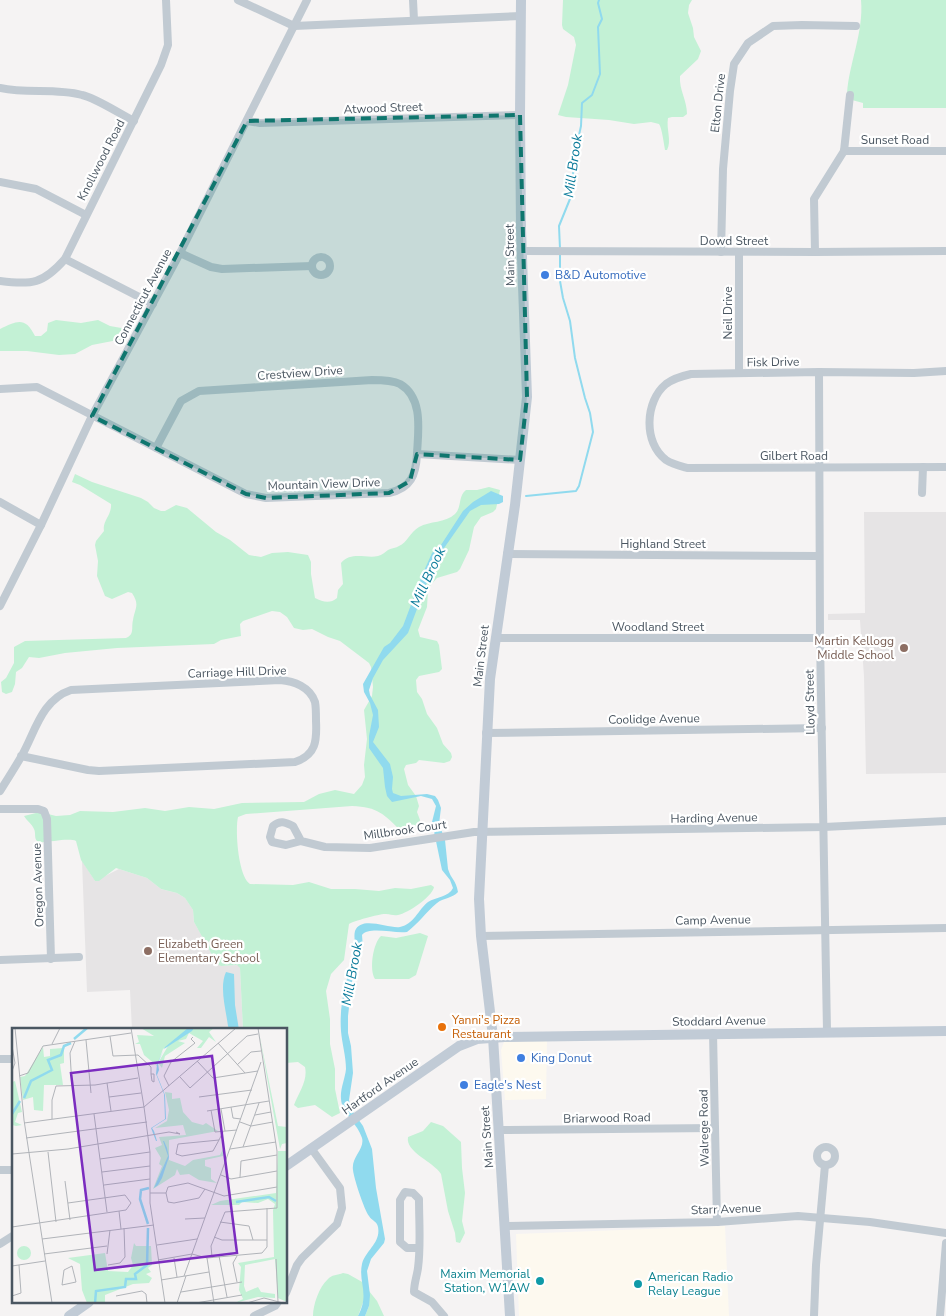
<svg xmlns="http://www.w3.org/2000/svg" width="946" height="1316" viewBox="0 0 946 1316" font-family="'Nunito Sans',sans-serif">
	<rect width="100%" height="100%" fill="#f5f3f3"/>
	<g fill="#fdf9ef">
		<polygon points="547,1040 546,1099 505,1100 501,1050 504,1042"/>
		<polygon points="725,1226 729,1316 519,1316 516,1234"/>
	</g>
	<g fill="#e6e4e5">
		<polygon points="864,512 946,512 946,773 866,774 864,676 860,620 828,620 828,614 865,613"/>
		<polygon points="82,861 95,881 119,869 147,878 161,889 177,893 185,898 193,910 194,922 213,956 221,966 238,965 240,968 243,1030 132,1030 130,990 87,992"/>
	</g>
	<g fill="#c3f1d5">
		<path d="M563,0H692L689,5L688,13L693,28L694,37L701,51L698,59L680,76C679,90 687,100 687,114L683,117H672L668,118C666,129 672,141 667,150H665C664,145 662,128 659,124L651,122L634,124L609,120L566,117L558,115L568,85L576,45L574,37L563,29L562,25Z"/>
		<path d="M861,0H946V108H863V103L852,100L847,94C849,63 864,32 861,0Z"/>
		<path d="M56,320L81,323L98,320L110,326L127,329L128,333L123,339L92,345L75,354L59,355L27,351H0V329C17,321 25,316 35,336H41L47,331L48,323Z"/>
		<path d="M75,474L92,482L141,498L148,502L154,508L161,511H165L176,505L187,508L216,532L230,540L249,555L261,557L272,553L288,552L308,555L311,562V574L315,598C323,602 330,604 337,598L338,590L343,584L341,563C351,551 367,559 378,556C382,555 385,552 388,550C392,548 396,548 399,546C407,543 410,532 419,527C430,521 445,523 455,514C462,507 458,496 466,490H477L489,487L500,490L496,509L493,512L481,517L474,527L469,550L460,569L457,572L437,578L429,587L428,591L427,607L418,630L420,637L437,641L439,645L442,669L439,672L419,676L416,680L417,692L422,699L427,714L437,728L443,744L451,753L452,757L450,761L444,763L419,760L416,763L406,765L404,769L408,785L416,796L419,806L417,812L420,820L419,824L410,832H402C384,814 378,807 352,806L246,814L238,817C235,830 238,876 250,884L293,885L309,882L331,889H355L379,891L395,888L411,889L431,885L434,887C432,897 408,913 398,915C393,916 391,914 386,914C382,913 353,921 349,924L344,960L331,974L326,991L330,1019V1044L335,1069V1089L340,1113L332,1117L315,1105L298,1108L294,1105C299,1092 308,1081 305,1067L298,1062L286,1063V1030H243L240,968L237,965L221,966L217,964L194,922L193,910L185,898L177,893L161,889L147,878L119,869L116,868L99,881H95L81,860L76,841C67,837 40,845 37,841C34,838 36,833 34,829C32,824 27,821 24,816L40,812L56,816L70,815L80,811L113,812L145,808L165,811L189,807L214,809L242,803L304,802L319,794L335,790L354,794L362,785L365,777L364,765L367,739L364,710L372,696L373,687L371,667L369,663L340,641L328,637L312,629L303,630L294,628L287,617L280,612L272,611L243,621L240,624L241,636L221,640L214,644L117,648L65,653L39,658L29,657L22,668L16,672L15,684L12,692L6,694L2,692L1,682L6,678L14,663V647L25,641L126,638C135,634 131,628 133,620C135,608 140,605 132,593L128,592L112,599L105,596L97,576L98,561L95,545L96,541L104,531C102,521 112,515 111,504L80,485L72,482Z"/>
		<path d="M420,933L428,936L416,975L409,979H375C369,970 373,943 381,936L396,938Z"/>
		<path d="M431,1122L443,1126L461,1142L462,1168L465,1193L462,1221L465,1233L460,1243L456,1242L455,1233L448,1211L441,1174C434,1162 405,1152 408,1137L423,1131Z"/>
		<path d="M343,1273L348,1274L364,1283L365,1297L358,1316H313C313,1305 319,1287 328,1279C331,1275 338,1275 343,1273Z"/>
		<polygon points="369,1291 377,1301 384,1316 365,1316 369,1306"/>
	</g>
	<g fill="#90daee">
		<path d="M491,491L503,496V502L499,504L481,505L470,511L435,561L408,633L383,660L373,678L369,690L370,695L378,710L379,727L373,742L390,764L393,777L392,789L393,793L401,796L427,794L435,796L438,800L441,808L439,824L445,840L448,869C451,879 456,880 458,892C453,898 443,898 437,903C426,912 418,924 407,932C395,934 369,926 362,935L363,948L358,959L352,982L348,1016V1033L351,1046L353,1073L349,1100L351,1109L363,1126L372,1149L376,1188L385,1239L384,1243L371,1259L367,1271L370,1295L369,1306L365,1316H358C370,1293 358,1283 362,1264C366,1250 381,1243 378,1227C377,1221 372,1221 369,1216C364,1209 354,1179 353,1170C351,1157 365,1149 362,1138C358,1124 342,1114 341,1099C340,1089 345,1079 346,1069C346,1056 342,1044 341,1031C339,1005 346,978 355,954C357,946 353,939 355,931C361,915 389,929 400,927C414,924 418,910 428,902C436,897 449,897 453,888L450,880L442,870L432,822L436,806L432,799L421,796L392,802L387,796L385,787L383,768L369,748V736L373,715L370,703L364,692L363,684L384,647L390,643L403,626L423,573L432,553L441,545L463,511L473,502Z"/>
		<path d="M226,972L234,974L235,1005L239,1030H230L228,1026C226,1010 219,987 226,972Z"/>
	</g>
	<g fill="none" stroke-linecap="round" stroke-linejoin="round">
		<g stroke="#90daee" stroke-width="2">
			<polyline points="560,249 559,226 572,194 574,158 581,126 582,103 592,95 600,74 598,27 602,19 598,3 599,0"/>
			<polyline points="526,496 576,491 579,486 593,432 590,413 585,398 575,358 570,321 563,298 560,281 560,253"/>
		</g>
		<g stroke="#c1cad2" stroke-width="8">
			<polyline points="238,0 294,26 521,16"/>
			<polyline points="413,0 414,20"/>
			<path d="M0,88C27,94 55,88 82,95C96,98 120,114 134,121"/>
			<polyline points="247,121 260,123 520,115"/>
			<polyline points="844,151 946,151"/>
			<polyline points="0,182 36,189 86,215"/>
			<polyline points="522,251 815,252 946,251"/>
			<polyline points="721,252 723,169 730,91 734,64 748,43 773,26 802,25 856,26"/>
			<polyline points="739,252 739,373"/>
			<polyline points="815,252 814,199 844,151 850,95"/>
			<polyline points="180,253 211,267 222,269 312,266"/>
			<circle cx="321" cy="266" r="9"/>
			<polyline points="65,259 153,304"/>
			<path d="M0,281C32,285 43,284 65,259L161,65L168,45L166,0"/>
			<path d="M946,371L914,373L819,372L691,374C682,376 674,378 666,384C645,401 643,443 666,460C672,464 680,466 687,468L946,467"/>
			<polyline points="819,372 820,638 827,1031"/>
			<path d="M0,389L37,387L246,494L266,498L389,493C411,488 416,475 417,454L520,460"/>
			<path d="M156,448L181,401L199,391L372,380C381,380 392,380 400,384C424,398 418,432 417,454"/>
			<polyline points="922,493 923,467"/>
			<polyline points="0,502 41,525"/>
			<polyline points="507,554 819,556"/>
			<polyline points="0,606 41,525 92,416 180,253 307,0"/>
			<polyline points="496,638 820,638"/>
			<polyline points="486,733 822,728"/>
			<path d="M0,791C7,780 14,769 21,757C35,733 41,700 71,690L280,680C294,681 310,687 315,702C316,707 316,715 316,721C317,741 316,755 295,762L99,771L88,770L21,756"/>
			<polyline points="0,809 38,809 44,811 47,819 51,959"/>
			<path d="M301,841L286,845L272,842L270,837L273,826C280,820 285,822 293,826L301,841L325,847L370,848L474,832L824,827L946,821"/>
			<polyline points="481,936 946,928"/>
			<polyline points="0,960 79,957"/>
			<polyline points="713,1033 717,1222"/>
			<polyline points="0,1059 14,1059"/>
			<polyline points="500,1130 715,1128"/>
			<circle cx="826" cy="1156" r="9"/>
			<polyline points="0,1170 14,1170"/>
			<polyline points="505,1226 717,1222 798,1216 870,1222 946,1233"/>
			<polyline points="0,1244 14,1235"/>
			<path d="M418,1248H407L400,1242V1200L405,1192L413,1193L419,1199C419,1222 421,1246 418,1268C417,1276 414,1283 414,1292L432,1302L444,1316"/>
			<polyline points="286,1293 297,1265 302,1258 337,1224 342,1208 340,1188 311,1148"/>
			<polyline points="254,1316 275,1306 278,1302"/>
			<polyline points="814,1316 816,1265 825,1165"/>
			<polyline points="940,1316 946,1243"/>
		</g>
		<g stroke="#c1cbd6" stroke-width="10">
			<polyline points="286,1166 459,1046 477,1039 504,1037 946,1031"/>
			<polyline points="69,1316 89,1302"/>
			<polyline points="510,1316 493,1037 481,936 479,899 490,679 515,505 527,397 521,229 520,115 521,0"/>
		</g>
	</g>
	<path fill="#0f766e" fill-opacity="0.2" stroke="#0f766e" stroke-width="4" stroke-dasharray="10 6" stroke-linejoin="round" d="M520,115L527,397L520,460L417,454L410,481L389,493L266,498L246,494L92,416L247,121Z"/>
	<g fill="#3f7fe0" stroke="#fff" stroke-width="2">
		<circle cx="545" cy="275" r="5"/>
		<circle cx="521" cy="1058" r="5"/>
		<circle cx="464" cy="1085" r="5"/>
	</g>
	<g fill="#8d6e63" stroke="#fff" stroke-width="2">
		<circle cx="904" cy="648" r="5"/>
		<circle cx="148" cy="951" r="5"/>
	</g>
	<circle fill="#e8710a" stroke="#fff" stroke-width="2" cx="442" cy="1027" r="5"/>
	<g fill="#0f9aa8" stroke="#fff" stroke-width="2">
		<circle cx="540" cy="1281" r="5"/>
		<circle cx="638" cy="1284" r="5"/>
	</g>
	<g text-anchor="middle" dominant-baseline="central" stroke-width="4.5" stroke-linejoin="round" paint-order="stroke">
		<g font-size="12" fill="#4a5661" stroke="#fff">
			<text transform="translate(718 103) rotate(-84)">Elton Drive</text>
			<text transform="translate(383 108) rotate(-2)">Atwood Street</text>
			<text x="895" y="140">Sunset Road</text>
			<text transform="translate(101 160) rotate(-63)">Knollwood Road</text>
			<text x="734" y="241">Dowd Street</text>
			<text transform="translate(510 255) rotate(-91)">Main Street</text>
			<text transform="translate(143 297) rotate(-62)">Connecticut Avenue</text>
			<text transform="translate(728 313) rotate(-90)">Neil Drive</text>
			<text transform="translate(773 362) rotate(-1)">Fisk Drive</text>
			<text transform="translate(300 373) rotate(-4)">Crestview Drive</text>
			<text x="794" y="456">Gilbert Road</text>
			<text transform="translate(324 484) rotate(-2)">Mountain View Drive</text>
			<text x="663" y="544">Highland Street</text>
			<text x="658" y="627">Woodland Street</text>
			<text transform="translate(481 656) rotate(-83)">Main Street</text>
			<text transform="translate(237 672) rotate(-2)">Carriage Hill Drive</text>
			<text transform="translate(810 702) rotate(-91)">Lloyd Street</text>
			<text transform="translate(654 719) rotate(-1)">Coolidge Avenue</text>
			<text transform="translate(714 818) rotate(-1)">Harding Avenue</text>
			<text transform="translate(405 830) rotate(-8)">Millbrook Court</text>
			<text transform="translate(38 885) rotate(-92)">Oregon Avenue</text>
			<text transform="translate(713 920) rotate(-1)">Camp Avenue</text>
			<text transform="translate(719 1021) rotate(-1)">Stoddard Avenue</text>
			<text transform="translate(380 1086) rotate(-35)">Hartford Avenue</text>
			<text transform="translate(607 1118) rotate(-1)">Briarwood Road</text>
			<text transform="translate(704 1128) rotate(-91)">Walrege Road</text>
			<text transform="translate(487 1137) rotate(-94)">Main Street</text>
			<text transform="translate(726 1209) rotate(-2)">Starr Avenue</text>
		</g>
		<g font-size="12" fill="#366cbe" stroke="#fff" text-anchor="start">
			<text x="555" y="275">B&amp;D Automotive</text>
			<text x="531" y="1058">King Donut</text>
			<text x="474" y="1085">Eagle's Nest</text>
		</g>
		<g font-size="12" fill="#785e54" stroke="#fff" text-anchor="end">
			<text x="894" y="641">Martin Kellogg<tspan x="894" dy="14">Middle School</tspan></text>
			<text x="158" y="944" text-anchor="start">Elizabeth Green<tspan x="158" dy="14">Elementary School</tspan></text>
		</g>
		<g font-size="12" fill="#c56008" stroke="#fff" text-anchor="start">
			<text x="452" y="1020">Yanni's Pizza<tspan x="452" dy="14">Restaurant</tspan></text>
		</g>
		<g font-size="12" fill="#0d838f" stroke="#fff" text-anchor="end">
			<text x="530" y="1274">Maxim Memorial<tspan x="530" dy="14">Station, W1AW</tspan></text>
			<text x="648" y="1277" text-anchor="start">American Radio<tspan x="648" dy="14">Relay League</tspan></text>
		</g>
		<g font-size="14" font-style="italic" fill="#0c7c9b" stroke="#fff">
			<text transform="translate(573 166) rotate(-82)">Mill Brook</text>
			<text transform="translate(428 577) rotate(-65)">Mill Brook</text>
			<text transform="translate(352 974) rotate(-80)">Mill Brook</text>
		</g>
	</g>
	<g transform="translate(12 1028)">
		<rect width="275" height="275" fill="#f5f3f3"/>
		<path d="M129,0H176L171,7L182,0H202L197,4L204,14L197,9L189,20H185L191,13L177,5L174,11L166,13L173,15L153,28L150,40L146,35L156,18L151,21L146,35L145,38L132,27L128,16H123L127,14L125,7L142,8ZM246,0L266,98L275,99V115L270,116L268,121ZM31,19L32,29L38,28V21L52,20V35L48,36L51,57H32L31,83L22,82L21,69L11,72L8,49L13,48ZM3,53L10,84L6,85L3,94L10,97L4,98L0,97V54ZM153,64L160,65V71L168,70L171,84L180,94L191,97L194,95L206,103L157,112V132L173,138L181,132L208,127L211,121V128L193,132V138L199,140V151L205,155L187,152L177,146L168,147L165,141L163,147L141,161L150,138L147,136L149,130L143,120L150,117L147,109L174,107L171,97L143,100L155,93L157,82ZM266,123H275V274L266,270L263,231L233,237L232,258L234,264L246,259L249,264L263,266V270L246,269L223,275L231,271L227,262L229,239L226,235L262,229L261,182L263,176L256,171L246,175L230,174L227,177H199L208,173L264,165ZM122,215L124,218H139L140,237L136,240L139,244L134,246L140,250L137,255L121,256L93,267V275H75L70,262L68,236L56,230L93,225L96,243L116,244L121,237L119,230ZM5 225a7 7 0 1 1 14 0a7 7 0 1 1-14 0Z" fill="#c3f1d5"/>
		<path d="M176,0H182L180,3L152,21L146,35L147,42L145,47L153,67L154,91L140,100L142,103L145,113H152L155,120L157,129L150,150L146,157L142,160L156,128L151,113H144L139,100L153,91L152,66L144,46L145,36L153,19Z" fill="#90daee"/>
		<path fill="none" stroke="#90daee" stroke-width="2.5" d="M62,11L75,0M12,70L19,53L40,42L36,32L49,27L52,18L59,15M0,86L8,73M224,174L257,169L264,173M136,196L128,171L129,162L137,160M83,275L84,263L113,259L114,251H124L123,246L135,237L136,200"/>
		<path fill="none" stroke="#b1b4b9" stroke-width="1" d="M3,0L12,92L40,275M98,8L101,28L126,27L139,39V46L140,53L142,54V46H139M74,12L79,65M206,15L233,45M40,16L48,0M185,33L201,50L246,43M225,37L239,24L249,23M0,43L3,35L0,18M7,48L16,45L31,18L119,5M168,49L178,60L235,8L246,6M95,55L99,83M60,58L58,25L63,13M157,58L152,48L159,34L183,15L179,11L181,9M97,69L129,65M187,69L240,62M219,79L221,90L229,91M209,81L213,103M199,82L203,104L225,102M195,83L257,73M82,86L95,184M243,87L259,84M40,91V72L44,58L83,57L126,50M228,94L239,98L261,94M12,95L132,79L119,0M14,110L135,94M207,112L201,123L170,128L164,126L166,116L207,112L211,104M231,119L247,75M218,121L264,114M36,124L44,194M0,126L56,121L157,104L168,106L164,104M88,131L138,124M90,144L138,138M209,147L219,151L265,143M228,149L229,133L265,127M53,153L58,192M92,157L138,151M138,165H154L156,159L176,155L212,168L265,159M154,165L156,174L162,175L187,170L193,161M107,183L109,201M173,191L193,190M208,194L237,198L241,212M0,199L114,182L119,175L113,167L56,175M202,209L210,212H255M30,211L142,197M145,217L185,211M32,226L95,218M95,226L98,202M207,228L215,269M200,229L199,218L213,184L265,180V123L246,0M162,230L165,249M195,230L202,275M264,231L266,274M146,232L180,226L195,230L250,225L255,219V180M96,237L108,235L113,229L112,200M0,238L33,233M60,238L64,254L50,257L52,242ZM172,248L249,34M149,252L197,244M225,254L221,235L225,228M169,264L230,254M0,268L9,265L7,237M104,268L130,263L134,266L135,275M153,275L138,175V124L132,79L224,0M165,275L174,248M184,275L230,267M235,275L252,270L271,275"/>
		<path fill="#7b2cbf" fill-opacity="0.15" stroke="#7b2cbf" stroke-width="2.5" d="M200,28L225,225L83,242L59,45Z"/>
		<rect width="275" height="275" fill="none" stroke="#4a5661" stroke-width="2.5"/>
	</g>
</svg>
